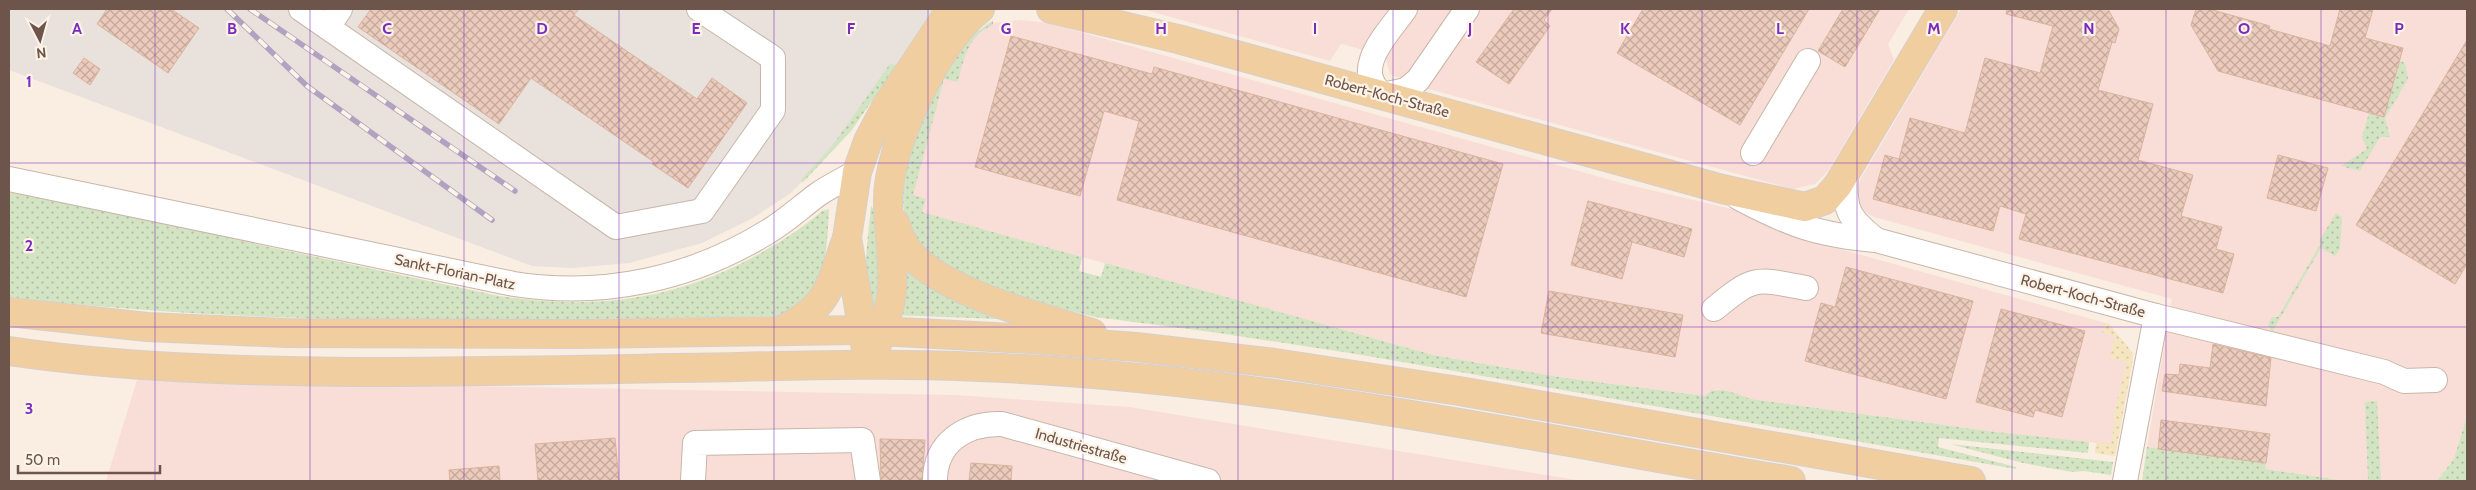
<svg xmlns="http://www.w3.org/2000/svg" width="2476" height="490" viewBox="0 0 2476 490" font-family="Cabin,sans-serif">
	<defs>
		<pattern id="grass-dots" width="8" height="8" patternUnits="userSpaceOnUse" patternTransform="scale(1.25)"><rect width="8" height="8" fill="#d2e4c2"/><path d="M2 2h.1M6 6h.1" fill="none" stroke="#afbca0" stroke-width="1.8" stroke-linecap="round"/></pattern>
		<pattern id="sand-dots" width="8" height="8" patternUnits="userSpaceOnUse" patternTransform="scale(1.25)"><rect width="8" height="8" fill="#f5e6bf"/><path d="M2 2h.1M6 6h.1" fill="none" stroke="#d5c7a6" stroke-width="1.8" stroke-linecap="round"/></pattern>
		<pattern id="building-cross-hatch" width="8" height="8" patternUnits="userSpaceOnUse" patternTransform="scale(1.25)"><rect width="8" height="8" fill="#ebccbc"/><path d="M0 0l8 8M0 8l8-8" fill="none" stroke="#c3a89b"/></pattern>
	</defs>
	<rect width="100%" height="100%" fill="#f9eee1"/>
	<g fill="#f8ded6">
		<polygon points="1142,9 1909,9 1888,44 1894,60 1828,171 1815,184 1793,189 1425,88 1390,74 1385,57 1346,45 1341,44 1330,61"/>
		<polygon points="1961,9 2467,9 2467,415 2454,459 2437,481 2346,481 2265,469 2265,463 2147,447 2172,299 1874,217 1862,210 1857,194 1860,180"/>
		<polygon points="1020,20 1048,23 1625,184 1766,217 1768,225 1790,235 2109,324 2132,352 2133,358 2115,456 2095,453 2096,443 1996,432 1751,399 1717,389 1708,392 1705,396 1559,377 1433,355 903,207 947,69 986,24 993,21 993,23"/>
		<polygon points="137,380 955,395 1129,407 1583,481 106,481"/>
	</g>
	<polygon fill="#e8e1dc" points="9,9 933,9 851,131 791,193 751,219 702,243 629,263 572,268 532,266 9,70"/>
	<g fill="url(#grass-dots)">
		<path d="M993,21V25C968,35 964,59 958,82L944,79L913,195L926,199L922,212L1082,257L1079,271L1101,277L1105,263L1433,355L1559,377L1705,396C1715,383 1737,395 1751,399L1996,432L2089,442L2088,453L1939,438L1938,447L2016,467V469L1356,354L1212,332L1095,317L1028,300L954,272L920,247L904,214L902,188L915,135L922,115L947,69L972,35Z"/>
		<polygon points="2400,61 2405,63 2408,79 2385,118 2390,137 2380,137 2360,171 2341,166 2367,149 2362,137 2369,113 2384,117"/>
		<polygon points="890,64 897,65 851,131 807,178 803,182 801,180 832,146"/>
		<path d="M9,193L26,195L499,296C595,311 681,300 766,250C785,239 805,226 822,211L829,209C827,240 828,283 801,304C795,309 787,312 780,316C522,320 265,328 9,297Z"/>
		<path d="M871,206L875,210L884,282L874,312C860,279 868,241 871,206Z"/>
		<polygon points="2336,213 2342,217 2340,249 2335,256 2321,248 2272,332 2268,325 2272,317 2278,317 2321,243 2319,241"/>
		<polygon points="895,249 1023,320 894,315"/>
		<polygon points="2377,401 2381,481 2368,481 2365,402"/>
		<polygon points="2467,415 2467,481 2437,481 2454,459"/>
		<polygon points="1950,444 2113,462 2111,475 2084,471 2072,472 2023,463"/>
		<polygon points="2147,447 2266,463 2265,469 2346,481 2142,481"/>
	</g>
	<polygon fill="url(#sand-dots)" points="2104,323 2109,324 2132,352 2133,358 2115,456 2095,453 2096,443 2111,444 2115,419 2113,418 2127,362 2110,357 2115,336 2102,332"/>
	<g fill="url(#building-cross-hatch)" stroke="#dcb29e">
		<polygon points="107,9 171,9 199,28 168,73 97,24"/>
		<polygon points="371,9 579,9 574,15 697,99 712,78 747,103 688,188 652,164 654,162 531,78 499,124 358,27"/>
		<polygon points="1514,9 1552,9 1544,20 1550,26 1509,84 1476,62"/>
		<polygon points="1643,9 1809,9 1740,125 1617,53"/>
		<polygon points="1843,9 1880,9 1845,67 1818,51"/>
		<polygon points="2007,9 2108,9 2119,29 2115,43 2112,42 2098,90 2153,104 2138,160 2193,175 2181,216 2222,227 2216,249 2234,254 2223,293 2019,239 2026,214 2000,206 1993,231 1873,199 1885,155 1899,159 1910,118 1965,133 1985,58 2040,73 2053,26 2006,14"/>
		<polygon points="2196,9 2209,9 2270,26 2269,29 2330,46 2340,9 2373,9 2365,38 2403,48 2384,117 2218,71 2191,25"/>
		<polygon points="1011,36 1152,74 1154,67 1503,164 1466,297 1117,200 1139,121 1104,111 1080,196 975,167"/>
		<polygon points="2467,40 2467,264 2455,284 2356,225"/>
		<polygon points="84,58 100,69 90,85 73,73"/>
		<polygon points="2278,155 2328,168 2316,211 2267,198"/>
		<polygon points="1588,201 1692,229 1684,257 1632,242 1622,279 1571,265"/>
		<polygon points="1846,267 1973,301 1946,399 1805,361 1821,303 1835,307"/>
		<polygon points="1549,291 1683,315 1675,357 1541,333"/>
		<polygon points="2001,309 2085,331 2062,417 2035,410 2033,417 1976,402"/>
		<polygon points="2213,344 2271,358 2266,406 2162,391 2165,374 2179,375 2180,364 2210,368"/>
		<polygon points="2161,420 2270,434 2266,463 2158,449"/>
		<polygon points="615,438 619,481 538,481 535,444"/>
		<polygon points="880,439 925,440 922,481 881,481"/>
		<polygon points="971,463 1012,466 1011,481 969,481"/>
		<polygon points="499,466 500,481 450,481 449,470"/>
	</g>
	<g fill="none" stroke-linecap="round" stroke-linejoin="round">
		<g stroke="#c8b6aa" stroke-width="26">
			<g id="minor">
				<polyline points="301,9 616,227 702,211 773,110 773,58 699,9"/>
				<path d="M1405,9C1388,34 1350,69 1383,95L1406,90L1418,80L1467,9"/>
				<polyline points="328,27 340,9"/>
				<polyline points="1753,153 1808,61"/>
				<path d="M1846,173C1844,210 1847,217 1876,240"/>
				<path d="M9,179L514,284C603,298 692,279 769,231C786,221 801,207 817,195C830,186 844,179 857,172"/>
				<path d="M1739,198C1790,225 1818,235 1876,240L2156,316L2384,372L2404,381L2435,380"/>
				<path d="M1714,309C1754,276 1755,278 1806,288"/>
				<polyline points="693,481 695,443 862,440 868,481"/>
				<path d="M935,481C935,442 966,423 1002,424L1208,481"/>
				<polyline points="2125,481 2156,316"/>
			</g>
		</g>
		<g stroke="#d6cfcd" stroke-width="30">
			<g id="major">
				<polyline points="1051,9 1178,39 1722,189 1805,207 1825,200 1838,185 1943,9"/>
				<path d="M895,223C899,235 905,250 915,259C958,297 1038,316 1092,333"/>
				<polyline points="9,312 147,327 287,333 578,334 861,330 1030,339 1136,347 1275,363 1459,391 1971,481"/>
				<path d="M782,330C831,306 830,284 847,238"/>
				<path d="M876,347C883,328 891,308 892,288C894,259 888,230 888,201C887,148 938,40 980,9"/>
				<polyline points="866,349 847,238 857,172 868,141 887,105 951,9"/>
				<path d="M9,351C124,368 242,371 359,372C485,372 611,369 737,367C818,365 899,363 980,367C1252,377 1523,436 1791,481"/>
			</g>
		</g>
		<use href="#minor" stroke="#fff" stroke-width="24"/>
		<use href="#major" stroke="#f1cea0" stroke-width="28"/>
		<g stroke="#b0a2c0" stroke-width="5.5">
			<g id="rail">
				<polyline points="227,9 307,86 492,220"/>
				<polyline points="250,9 515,191"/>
			</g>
		</g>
		<use href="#rail" stroke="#fdf3e7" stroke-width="4" stroke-dasharray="11" stroke-linecap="butt"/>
	</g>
	<path fill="none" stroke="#7b2cbf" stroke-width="1" stroke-opacity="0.55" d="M155,9V481M310,9V481M464,9V481M619,9V481M774,9V481M928,9V481M1083,9V481M1238,9V481M1393,9V481M1548,9V481M1702,9V481M1857,9V481M2012,9V481M2166,9V481M2321,9V481M9,163H2467M9,327H2467"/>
	<g text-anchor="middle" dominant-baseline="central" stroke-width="4.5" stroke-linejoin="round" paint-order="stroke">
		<g font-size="15" fill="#6d554b" stroke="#fdf3e7">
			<text transform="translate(1387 96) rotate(15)">Robert-Koch-Straße</text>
			<text transform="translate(455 272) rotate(12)">Sankt-Florian-Platz</text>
			<text transform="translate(2083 296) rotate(15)">Robert-Koch-Straße</text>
			<text transform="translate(1081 446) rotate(16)">Industriestraße</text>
		</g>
	</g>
	<g font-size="16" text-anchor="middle" font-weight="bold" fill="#7b2cbf" stroke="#fdf3e7" stroke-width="4.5" stroke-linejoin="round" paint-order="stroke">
		<text x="77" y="34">A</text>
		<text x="232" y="34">B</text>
		<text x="387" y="34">C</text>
		<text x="542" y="34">D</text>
		<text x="696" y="34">E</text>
		<text x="851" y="34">F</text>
		<text x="1006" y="34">G</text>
		<text x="1161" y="34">H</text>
		<text x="1315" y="34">I</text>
		<text x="1470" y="34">J</text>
		<text x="1625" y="34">K</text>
		<text x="1780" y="34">L</text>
		<text x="1934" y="34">M</text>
		<text x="2089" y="34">N</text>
		<text x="2244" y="34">O</text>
		<text x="2399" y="34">P</text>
		<text x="29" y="87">1</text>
		<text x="29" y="251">2</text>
		<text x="29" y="414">3</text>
	</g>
	<rect width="2476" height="490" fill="none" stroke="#6d554b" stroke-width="20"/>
	<g transform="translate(40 40) rotate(174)" stroke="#fdf3e7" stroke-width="4" paint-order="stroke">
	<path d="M0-4L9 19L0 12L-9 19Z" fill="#6d554b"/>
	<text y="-8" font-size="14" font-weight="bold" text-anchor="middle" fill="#6d554b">N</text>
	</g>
	<path d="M18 465v8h142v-8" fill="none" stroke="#6d554b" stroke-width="2.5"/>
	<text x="25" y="465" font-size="15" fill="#6d554b" stroke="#fdf3e7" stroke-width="4" paint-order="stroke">50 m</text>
</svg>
